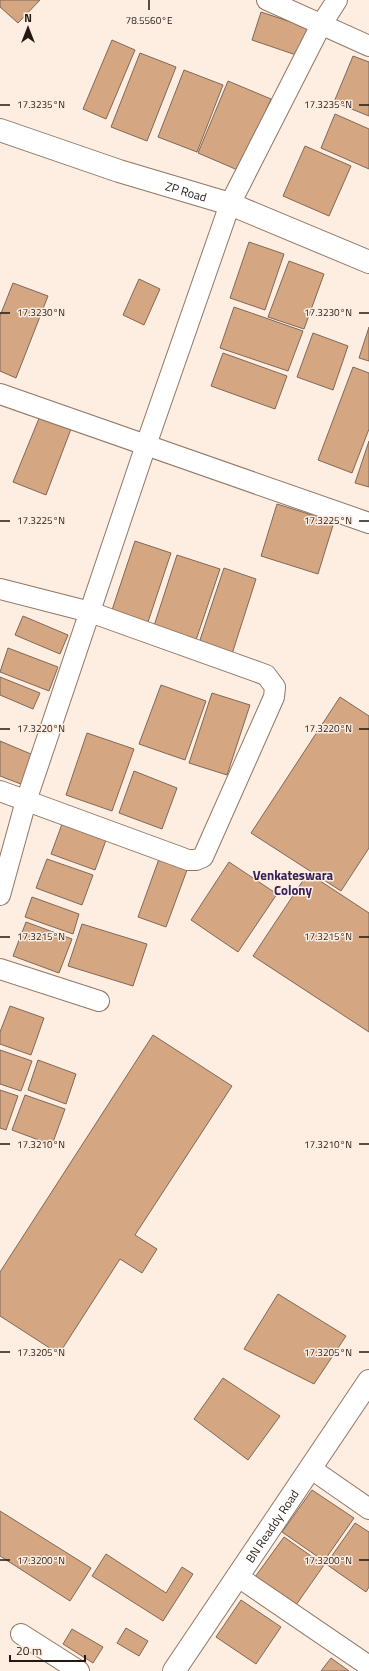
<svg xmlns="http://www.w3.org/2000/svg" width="369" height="1671" viewBox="0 0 369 1671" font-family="'Titillium Web',sans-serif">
	<rect width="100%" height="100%" fill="#feede1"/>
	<g fill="#d5a682" stroke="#806856">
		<polygon points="0,0 40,0 18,23 0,7"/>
		<polygon points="261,12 309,28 299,56 252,40"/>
		<polygon points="112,40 135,50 106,119 83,109"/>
		<polygon points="140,53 176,67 147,141 111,127"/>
		<polygon points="353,56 369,62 369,116 334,102"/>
		<polygon points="184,70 223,85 197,152 158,137"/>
		<polygon points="228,81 271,99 240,171 198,153"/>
		<polygon points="335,114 369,129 369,169 321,148"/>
		<polygon points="305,146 351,166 329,216 283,196"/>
		<polygon points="249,242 284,254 265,310 230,298"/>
		<polygon points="289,261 324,274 304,329 268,317"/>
		<polygon points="139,279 160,289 144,325 123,315"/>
		<polygon points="13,283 48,296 16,378 0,371 0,316"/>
		<polygon points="234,307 303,331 288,371 220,348"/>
		<polygon points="369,327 369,361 359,358"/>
		<polygon points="313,333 348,346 333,390 297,377"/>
		<polygon points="223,353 287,376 275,409 211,386"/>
		<polygon points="353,367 369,373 369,429 352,473 318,460"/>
		<polygon points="40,416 71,429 46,495 13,482"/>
		<polygon points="369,441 369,487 355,483"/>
		<polygon points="277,504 334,522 318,574 261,556"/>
		<polygon points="135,541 171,553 147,625 111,613"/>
		<polygon points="177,555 220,569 195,643 153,629"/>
		<polygon points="224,568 256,579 232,654 199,643"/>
		<polygon points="23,616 68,635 60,654 15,635"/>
		<polygon points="8,648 58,667 49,691 0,672"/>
		<polygon points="0,677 40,693 33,709 0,695"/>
		<polygon points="161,685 206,701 185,760 139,744"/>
		<polygon points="212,693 250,705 227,775 189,763"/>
		<polygon points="340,697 369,716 369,848 341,891 251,833"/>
		<polygon points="87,733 134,749 112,811 66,795"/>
		<polygon points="0,741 38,757 26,786 0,776"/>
		<polygon points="134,771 177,788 162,829 119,813"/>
		<polygon points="62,824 106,840 95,870 51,854"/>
		<polygon points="47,859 93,875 82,905 36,888"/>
		<polygon points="159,859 187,870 166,927 138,917"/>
		<polygon points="229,862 277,894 238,952 191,920"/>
		<polygon points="308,873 369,913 369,1032 253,956"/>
		<polygon points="32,897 79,914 73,934 25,917"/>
		<polygon points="26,922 72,939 59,973 13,956"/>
		<polygon points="82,924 147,944 133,986 68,966"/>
		<polygon points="10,1006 44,1018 31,1055 0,1044 0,1032"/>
		<polygon points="153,1035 232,1086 135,1235 157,1249 142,1273 120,1259 59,1354 0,1316 0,1272"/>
		<polygon points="0,1050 32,1061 21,1091 0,1084"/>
		<polygon points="38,1060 76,1074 66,1104 28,1090"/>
		<polygon points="0,1090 18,1096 6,1130 0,1128"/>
		<polygon points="25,1095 65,1109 52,1145 12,1130"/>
		<polygon points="278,1294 346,1336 314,1384 244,1349"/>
		<polygon points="223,1378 280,1416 248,1460 194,1419"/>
		<polygon points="312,1490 354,1518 324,1561 282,1532"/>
		<polygon points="0,1511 91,1568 70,1601 0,1556"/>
		<polygon points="355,1523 369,1532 369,1587 366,1592 326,1564"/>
		<polygon points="284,1537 324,1565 296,1605 255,1577"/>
		<polygon points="106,1554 166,1593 182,1567 193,1574 163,1621 92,1576"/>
		<polygon points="241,1600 281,1627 256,1664 216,1637"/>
		<polygon points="126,1628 148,1641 139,1656 117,1643"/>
		<polygon points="72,1629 103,1647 93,1663 63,1644"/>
		<polygon points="331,1658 349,1671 321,1671"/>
	</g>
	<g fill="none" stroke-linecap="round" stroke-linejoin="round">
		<g stroke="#907764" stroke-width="22">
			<g id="street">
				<polyline points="267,0 369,46"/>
				<polyline points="0,394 369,523"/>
				<polyline points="0,589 90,612 266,675 275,687 274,697 203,857 196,860 188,860 0,791"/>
				<polyline points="0,895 26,801 146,445 230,204 321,25 337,0"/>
				<polyline points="0,969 99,1001"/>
				<polyline points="310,1468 369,1509"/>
				<polyline points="237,1576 369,1666"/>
				<polyline points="21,1634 79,1671"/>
			</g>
		</g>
		<g stroke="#907764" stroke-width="24">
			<g id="secondary">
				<path id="s1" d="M0,130L119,171L230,204L369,262"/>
				<path id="s2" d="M174,1671L369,1381"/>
			</g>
		</g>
		<use href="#street" stroke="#fff" stroke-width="20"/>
		<use href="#secondary" stroke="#fff" stroke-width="22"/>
	</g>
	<path fill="none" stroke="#231912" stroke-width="1.5" d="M149,0V10M0,105H10M359,105H369M0,313H10M359,313H369M0,521H10M359,521H369M0,729H10M359,729H369M0,937H10M359,937H369M0,1144H10M359,1144H369M0,1352H10M359,1352H369M0,1560H10M359,1560H369"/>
	<g text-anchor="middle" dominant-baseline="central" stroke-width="3" stroke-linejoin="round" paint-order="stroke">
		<g font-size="12" fill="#231912" stroke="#feede1">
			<text stroke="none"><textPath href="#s1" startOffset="196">ZP Road</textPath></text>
			<text stroke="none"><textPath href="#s2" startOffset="175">BN Readdy Road</textPath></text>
		</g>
		<g font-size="13" font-weight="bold" fill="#31205a" stroke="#feede1">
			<text x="293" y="875">Venkateswara<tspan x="293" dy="15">Colony</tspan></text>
		</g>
	</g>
	<g font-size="10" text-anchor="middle" fill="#231912" stroke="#feede1" stroke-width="3" stroke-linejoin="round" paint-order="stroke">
		<text x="149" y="24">78.5560°E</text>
		<text x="41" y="108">17.3235°N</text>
		<text x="328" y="108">17.3235°N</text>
		<text x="41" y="316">17.3230°N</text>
		<text x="328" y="316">17.3230°N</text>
		<text x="41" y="524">17.3225°N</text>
		<text x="328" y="524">17.3225°N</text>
		<text x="41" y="732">17.3220°N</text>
		<text x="328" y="732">17.3220°N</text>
		<text x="41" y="940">17.3215°N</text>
		<text x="328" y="940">17.3215°N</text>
		<text x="41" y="1148">17.3210°N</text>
		<text x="328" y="1148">17.3210°N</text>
		<text x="41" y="1356">17.3205°N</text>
		<text x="328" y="1356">17.3205°N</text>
		<text x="41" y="1564">17.3200°N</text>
		<text x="328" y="1564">17.3200°N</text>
	</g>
	<g transform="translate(28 28)" stroke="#feede1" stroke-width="3" paint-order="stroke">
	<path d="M0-3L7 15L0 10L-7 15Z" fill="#231912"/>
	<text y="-6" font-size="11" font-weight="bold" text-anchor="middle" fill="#231912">N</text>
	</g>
	<path d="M10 1655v6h75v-6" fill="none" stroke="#231912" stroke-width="2"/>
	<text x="16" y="1655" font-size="12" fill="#231912" stroke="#feede1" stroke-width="3" paint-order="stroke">20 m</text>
</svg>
